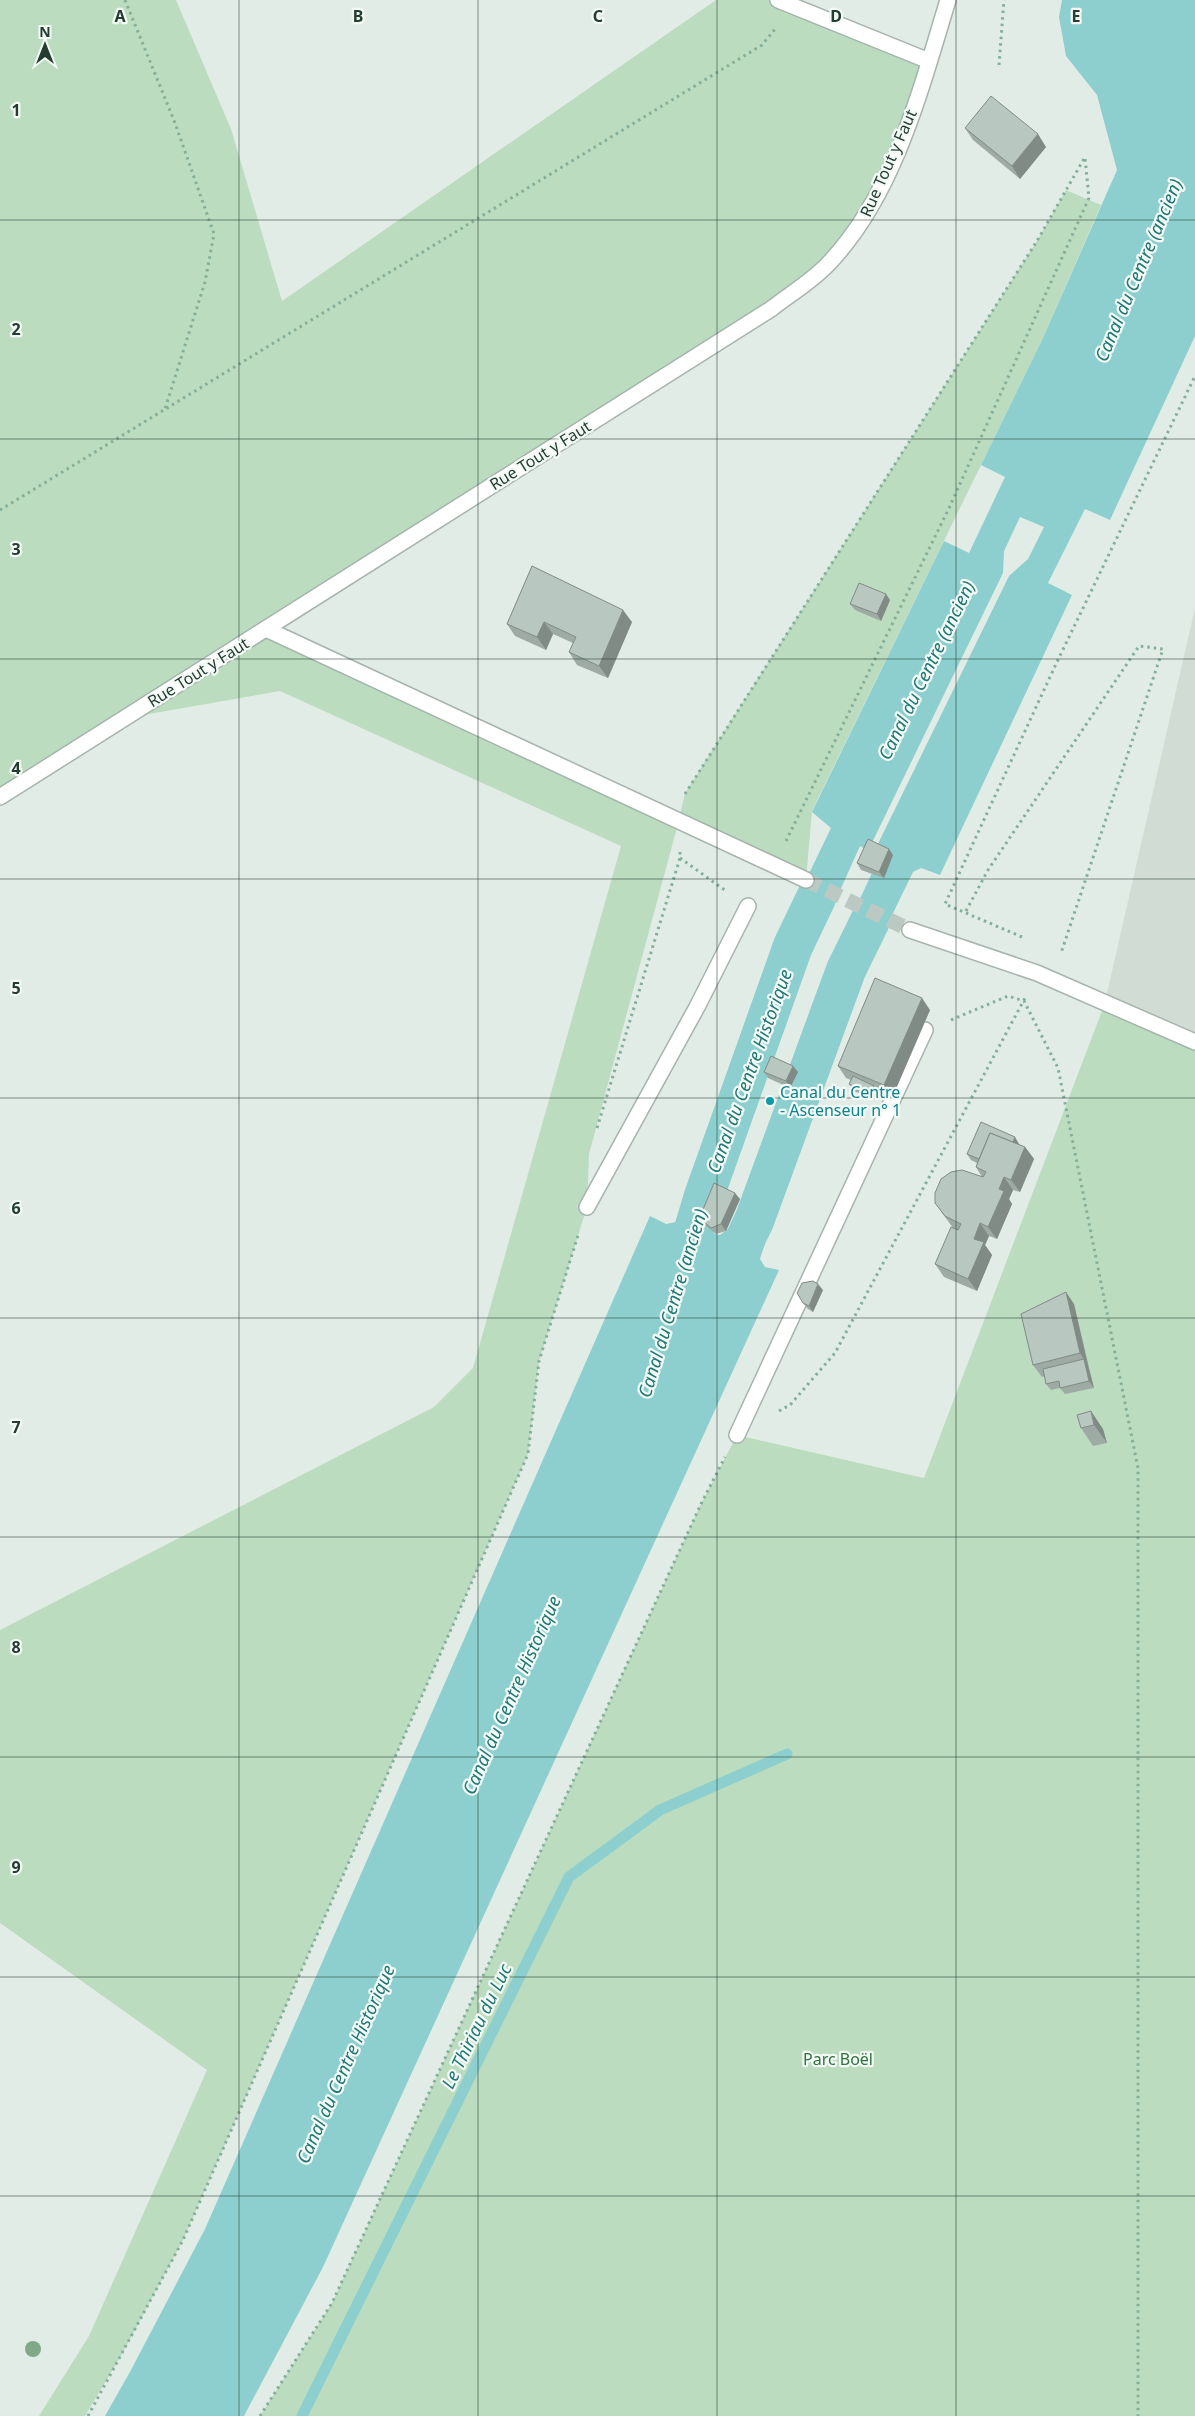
<svg xmlns="http://www.w3.org/2000/svg" width="1195" height="2416" viewBox="0 0 1195 2416" font-family="'Noto Sans',sans-serif">
	<rect width="100%" height="100%" fill="#e2ece6"/>
	<polygon fill="#d1dcd5" points="1195,608 1195,1043 1105,1002"/>
	<g fill="#bcdcbf">
		<polygon points="0,0 176,0 231,129 282,301 716,0 778,0 929,61 867,217 830,263 266,629 679,819 685,793 1037,241 1066,190 1101,205 1043,338 812,811 806,880 679,820 589,1154 587,1207 539,1361 528,1454 183,2240 121,2356 85,2416 39,2416 89,2336 207,2070 0,1923 0,1630 434,1407 473,1368 621,846 280,691 126,718 0,797"/>
		<polygon points="1105,1003 1195,1043 1195,2416 260,2416 332,2303 701,1504 737,1435 924,1478"/>
	</g>
	<g fill="#8ccfce">
		<polygon points="1062,0 1195,0 1195,336 1110,520 1085,509 1048,583 1072,595 940,875 921,868 913,872 862,977 830,963 879,858 860,846 811,955 777,940 831,828 812,812 944,541 969,553 1005,477 981,465 1043,338 1117,170 1097,95 1066,56 1059,17"/>
		<path d="M688,1190L713,1201C707,1215 698,1232 720,1235L728,1229L736,1212L770,1228L760,1259L765,1267L779,1270L323,2267L244,2416H105L131,2370L205,2229L650,1216L666,1224L676,1222Z"/>
	</g>
	<polygon fill="#e2ece6" points="1020,517 1044,527 1028,559 1009,576 873,854 868,851 1003,573 1004,551"/>
	<g fill="none" stroke-linecap="round" stroke-linejoin="round">
		<polyline stroke="#8ccfce" stroke-width="11" points="302,2416 569,1877 660,1810 787,1754"/>
		<g stroke="#8ccfce" stroke-width="40">
			<polyline points="688,1249 704,1196 793,946 816,898"/>
			<polyline points="730,1270 754,1221 846,970 870,921"/>
		</g>
		<polyline stroke="#bcc9c2" stroke-width="15" stroke-dasharray="15 8" stroke-linecap="butt" points="806,880 910,930"/>
		<g stroke="#a5b4ac" stroke-width="18">
			<g id="lane">
				<polyline points="587,1207 697,1007 748,906"/>
				<polyline points="737,1435 925,1030"/>
			</g>
		</g>
		<g stroke="#a5b4ac" stroke-width="18">
			<g id="street">
				<polyline points="778,0 929,61"/>
				<polyline points="266,629 806,880"/>
				<path d="M0,797L771,309C790,294 814,280 830,262C895,193 921,88 948,0"/>
				<polyline points="910,930 1037,973 1195,1042"/>
			</g>
		</g>
		<g stroke="#84af9a" stroke-width="3" stroke-dasharray="2.5 4" stroke-linecap="butt">
			<polyline points="125,0 175,123 214,234 205,282 165,409"/>
			<polyline points="999,65 1004,0"/>
			<polyline points="0,510 762,45 776,28"/>
			<polyline points="685,794 1037,241 1085,157"/>
			<polyline points="786,841 950,506 1089,198 1085,158"/>
			<polyline points="680,858 726,891"/>
			<polyline points="966,911 988,870 1139,646 1163,649 1061,953"/>
			<polyline points="1022,937 945,904 1056,664 1195,376"/>
			<polyline points="951,1020 1008,996 1024,1001 1058,1068 1138,1468 1138,2416"/>
			<polyline points="597,1128 680,858 680,852"/>
			<polyline points="779,1411 790,1405 835,1353 1025,998"/>
			<polyline points="88,2416 183,2240 528,1454 539,1361 579,1232"/>
			<polyline points="260,2416 332,2303 701,1504 725,1457"/>
		</g>
		<use href="#lane" stroke="#fff" stroke-width="15"/>
		<use href="#street" stroke="#fff" stroke-width="15"/>
	</g>
	<circle fill="#7fa989" cx="33" cy="2349" r="8"/>
	<g fill="#9eaba4">
		<polygon points="965,128 1046,147 1020,179 973,140"/>
		<polygon points="532,566 632,622 608,678 577,665 569,652 573,643 553,634 546,650 515,636 507,624"/>
		<polygon points="890,600 881,621 855,610 850,604"/>
		<polygon points="893,855 884,878 861,870 857,863"/>
		<polygon points="930,1010 892,1098 879,1092 876,1100 854,1091 849,1084 851,1080 846,1078 838,1066"/>
		<polygon points="764,1072 798,1072 790,1088 768,1078"/>
		<polygon points="1019,1144 1019,1145 1025,1147 1034,1159 1020,1192 1013,1190 1009,1199 1012,1204 997,1239 989,1236 985,1245 992,1255 977,1291 944,1277 935,1264 953,1228 935,1203 982,1177 976,1167 977,1163 971,1160 967,1154"/>
		<polygon points="740,1199 726,1231 716,1234 706,1226 702,1220"/>
		<polygon points="823,1290 813,1312 808,1309 803,1303"/>
		<polygon points="1074,1304 1094,1388 1065,1394 1060,1388 1051,1390 1046,1384 1045,1376 1042,1377 1033,1365"/>
		<polygon points="1077,1415 1103,1429 1107,1443 1093,1446 1081,1428"/>
	</g>
	<g fill="#818b86">
		<polygon points="1038,134 1046,147 1020,179 1012,166"/>
		<polygon points="886,594 890,600 881,621 877,614"/>
		<polygon points="623,610 632,622 608,678 599,666"/>
		<polygon points="544,622 553,634 546,650 537,637"/>
		<polygon points="889,849 893,855 884,878 879,872"/>
		<polygon points="922,998 930,1010 892,1098 884,1085"/>
		<polygon points="793,1066 798,1072 790,1088 786,1081"/>
		<polygon points="874,1086 879,1092 876,1100 871,1094"/>
		<polygon points="1015,1137 1019,1144 1016,1152 1011,1146"/>
		<polygon points="1025,1147 1034,1159 1020,1192 1011,1180"/>
		<polygon points="1004,1177 1013,1190 1009,1199 1012,1204 997,1239 988,1227 999,1189"/>
		<polygon points="735,1193 740,1199 726,1231 721,1224"/>
		<polygon points="980,1223 989,1236 985,1245 992,1255 977,1291 968,1279 974,1239"/>
		<polygon points="818,1284 823,1290 813,1312 809,1306"/>
		<polygon points="1066,1292 1074,1304 1088,1366 1080,1353"/>
		<polygon points="1084,1359 1088,1366 1094,1388 1089,1381"/>
		<polygon points="1091,1411 1103,1429 1107,1443 1094,1425"/>
	</g>
	<g fill="#b8c7bf" stroke="#818b86">
		<polygon points="991,96 1038,134 1012,166 965,128"/>
		<polygon points="532,566 623,610 599,666 569,652 576,637 544,622 537,637 507,624"/>
		<polygon points="859,583 886,594 877,614 850,604"/>
		<polygon points="868,839 889,849 879,872 857,863"/>
		<polygon points="875,978 922,998 884,1085 838,1066"/>
		<polygon points="771,1056 793,1066 786,1081 764,1072"/>
		<polygon points="853,1076 874,1086 871,1094 849,1084"/>
		<polygon points="981,1122 1015,1137 1013,1142 990,1133 979,1159 967,1154"/>
		<polygon points="990,1133 1025,1147 1011,1180 1004,1177 999,1189 1004,1191 988,1227 980,1223 974,1239 984,1242 968,1279 935,1264 951,1227 958,1230 961,1224 945,1216 935,1203 935,1193 941,1179 951,1172 962,1170 983,1177 986,1172 976,1167"/>
		<polygon points="714,1183 735,1193 721,1224 711,1228 702,1220 702,1212"/>
		<polygon points="813,1281 818,1284 809,1306 803,1303 797,1293 802,1283"/>
		<polygon points="1066,1292 1080,1353 1033,1365 1021,1314"/>
		<polygon points="1084,1359 1089,1381 1060,1388 1059,1381 1046,1384 1043,1369"/>
		<polygon points="1091,1411 1094,1425 1081,1428 1077,1415"/>
	</g>
	<path fill="none" stroke="#233d31" stroke-width="1" stroke-opacity="0.55" d="M239,0V2416M478,0V2416M717,0V2416M956,0V2416M0,220H1195M0,439H1195M0,659H1195M0,879H1195M0,1098H1195M0,1318H1195M0,1537H1195M0,1757H1195M0,1977H1195M0,2196H1195"/>
	<circle fill="#0f9aa8" stroke="#f3f9f5" stroke-width="2" cx="770" cy="1101" r="5"/>
	<g text-anchor="middle" dominant-baseline="central" stroke-width="4.5" stroke-linejoin="round" paint-order="stroke">
		<g font-size="16" fill="#233d31" stroke="#f3f9f5">
			<text transform="translate(888 163) rotate(-66)">Rue Tout y Faut</text>
			<text transform="translate(540 455) rotate(-32)">Rue Tout y Faut</text>
			<text transform="translate(198 672) rotate(-32)">Rue Tout y Faut</text>
		</g>
		<g font-size="16" fill="#0d838f" stroke="#f3f9f5" text-anchor="start">
			<text x="780" y="1092">Canal du Centre<tspan x="780" dy="18">- Ascenseur n° 1</tspan></text>
		</g>
		<g font-size="16" fill="#2e723d" stroke="#f3f9f5">
			<text x="838" y="2059">Parc Boël</text>
		</g>
		<g font-size="18" font-style="italic" fill="#1f7776" stroke="#f3f9f5">
			<text transform="translate(1138 270) rotate(-67)">Canal du Centre (ancien)</text>
			<text transform="translate(926 670) rotate(-64)">Canal du Centre (ancien)</text>
			<text transform="translate(749 1071) rotate(-70)">Canal du Centre Historique</text>
			<text transform="translate(672 1303) rotate(-73)">Canal du Centre (ancien)</text>
			<text transform="translate(511 1695) rotate(-66)">Canal du Centre Historique</text>
			<text transform="translate(476 2026) rotate(-64)">Le Thiriau du Luc</text>
			<text transform="translate(345 2064) rotate(-66)">Canal du Centre Historique</text>
		</g>
	</g>
	<g font-size="16" text-anchor="middle" font-weight="bold" fill="#233d31" stroke="#f3f9f5" stroke-width="4.5" stroke-linejoin="round" paint-order="stroke">
		<text x="120" y="22">A</text>
		<text x="358" y="22">B</text>
		<text x="598" y="22">C</text>
		<text x="836" y="22">D</text>
		<text x="1076" y="22">E</text>
		<text x="16" y="116">1</text>
		<text x="16" y="335">2</text>
		<text x="16" y="555">3</text>
		<text x="16" y="774">4</text>
		<text x="16" y="994">5</text>
		<text x="16" y="1214">6</text>
		<text x="16" y="1433">7</text>
		<text x="16" y="1653">8</text>
		<text x="16" y="1873">9</text>
	</g>
	<g transform="translate(45 45)" stroke="#f3f9f5" stroke-width="4" paint-order="stroke">
	<path d="M0-4L9 19L0 12L-9 19Z" fill="#233d31"/>
	<text y="-8" font-size="14" font-weight="bold" text-anchor="middle" fill="#233d31">N</text>
	</g>
</svg>
